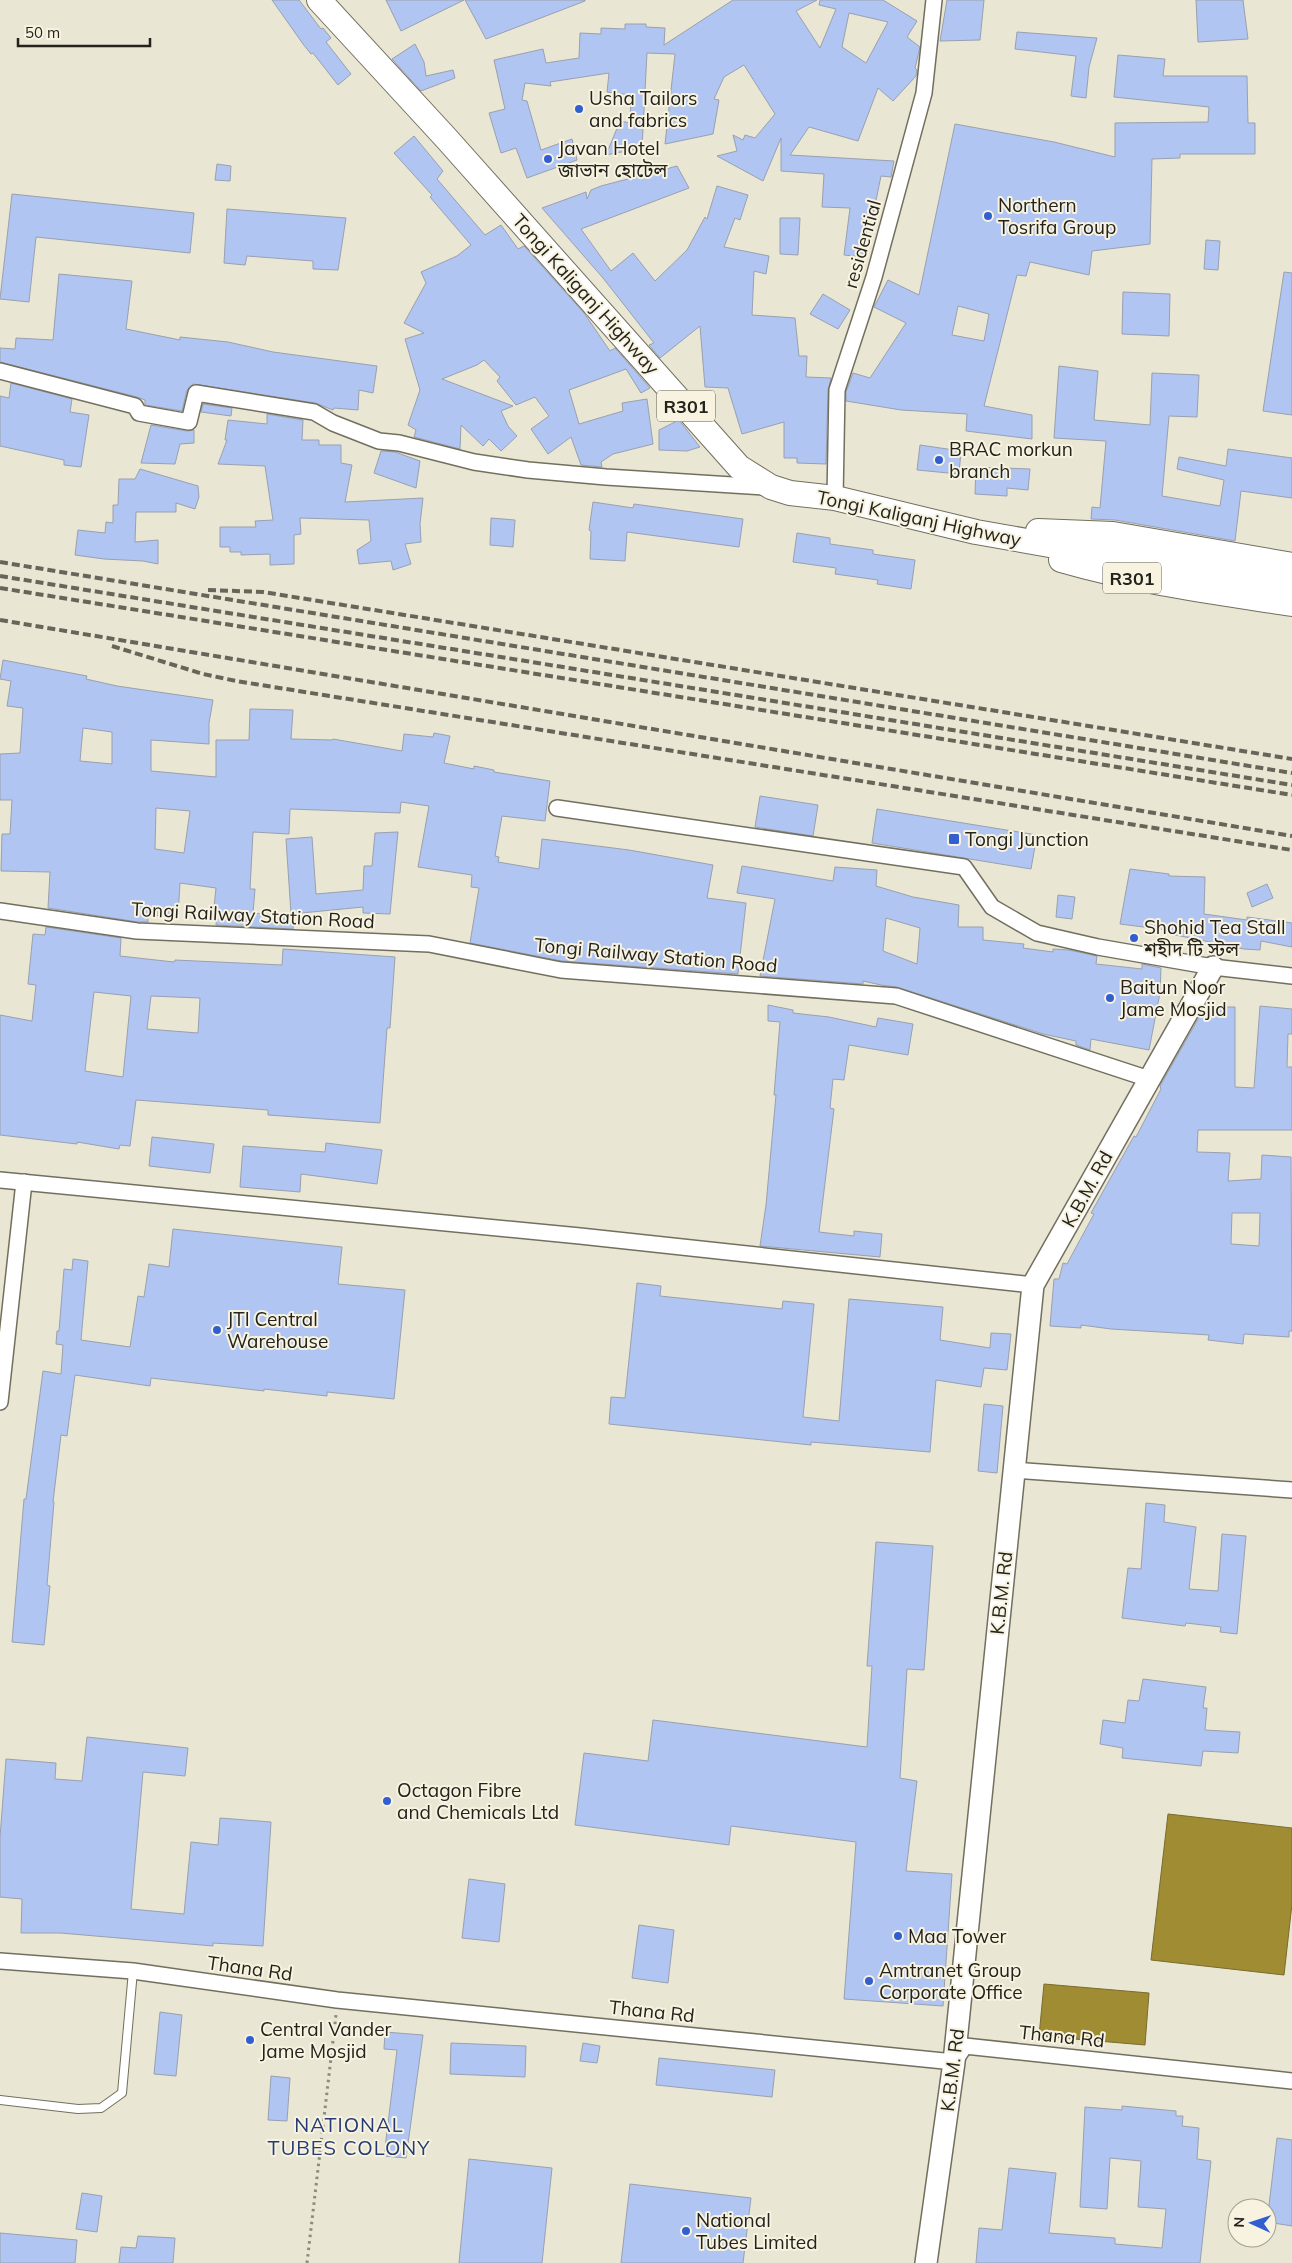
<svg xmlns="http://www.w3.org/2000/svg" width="1292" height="2263" viewBox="0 0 1292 2263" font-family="Mulish,'Noto Sans Bengali',sans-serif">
	<rect width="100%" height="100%" fill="#e9e6d3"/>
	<g fill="#9f8c33" stroke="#7a6c2c">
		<polygon points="1168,1814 1292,1828 1292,1904 1284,1975 1151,1960"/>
		<polygon points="1044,1984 1149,1993 1145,2045 1039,2036"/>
	</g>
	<g fill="#b0c5f1" stroke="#99a0b0" fill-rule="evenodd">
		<polygon points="272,0 299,0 321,29 323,28 331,38 326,42 351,74 338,85 313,53 311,54 303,44"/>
		<polygon points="386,0 464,0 401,31"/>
		<polygon points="465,0 585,0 585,1 486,39"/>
		<path d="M733,0H817L796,11L820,48L836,9L819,5L820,0H883L917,21L907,37L920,47L915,68L917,70L916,76L893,101L878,88L858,141L809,127L790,155L894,161L891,177L881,176L873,215L869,214L863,257L844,255L850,208L822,207L824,174L781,171V138L763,181L717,156L737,151L733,135L743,140L745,135L755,138L775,114L744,65L724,77L714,99L719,100L713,134L665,144L675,54L647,53L642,148L606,155L620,121L630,123L631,95L607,92L609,73L550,82L551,86L525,83L522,100L527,101L541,150L572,139L577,160L527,178L516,148L501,153L489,113L505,109L494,60L543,49L546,63L579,58L580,33L601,34V28L625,29V24H646V27L665,28L664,45ZM849,13L888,22L866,63L842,47Z"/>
		<polygon points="947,0 984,0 980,40 940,41"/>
		<polygon points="1196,0 1243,0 1248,39 1198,42"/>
		<polygon points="1017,32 1097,38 1089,67 1086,98 1071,96 1076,56 1015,49"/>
		<polygon points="415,44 424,62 426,76 453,70 455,78 421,91 392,59"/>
		<path d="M1118,55L1165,59L1163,76H1247L1248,123H1255V154H1180V158L1152,159L1150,244L1092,251L1089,275L1030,262L1026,276L1017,275L984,406L1032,415V439L966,431L967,414L901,410L846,401V392L853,373L870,378L906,323L874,307L888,280L919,295L955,124L1054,142L1115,157V123L1208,122L1209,107L1114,97ZM958,306L989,314L984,341L952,335Z"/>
		<polygon points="414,136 443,171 437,179 485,235 501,225 518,249 524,246 584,313 610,351 615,348 650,388 641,393 626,369 569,390 579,424 623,411 622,403 647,399 653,444 613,454 601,462 602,467 581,465 571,437 548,454 531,429 549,416 535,397 516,405 497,381 500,377 484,360 477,365 442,379 513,406 501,411 508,426 517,436 501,451 489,439 483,446 461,425 460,449 414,437 416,430 408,425 420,390 405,339 424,333 404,323 426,283 421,272 457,256 471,245 430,197 432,195 394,153"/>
		<polygon points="217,164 231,166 230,181 215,180"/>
		<polygon points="677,166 689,188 581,229 611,271 633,253 655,281 687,250 705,217 707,219 717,186 748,195 740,220 735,218 724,247 769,256 766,274 754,271 752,315 795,318 799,356 807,356 806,377 831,378 828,390 826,464 797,463 797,458 784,458 784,422 742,434 728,388 705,387 700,326 660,358 649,345 654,343 603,278 542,208 586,192 587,199 591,190 601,186"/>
		<polygon points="12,194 194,213 190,253 36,237 29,302 0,299"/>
		<polygon points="227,209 346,218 338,270 313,269 313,261 247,256 245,265 224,263"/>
		<polygon points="780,218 800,218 798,255 780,254"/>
		<polygon points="1206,240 1220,241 1218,270 1204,269"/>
		<polygon points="1284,272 1292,273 1292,415 1263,411"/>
		<polygon points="59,274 132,281 126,329 180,340 180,337 228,342 273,352 377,366 373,393 359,390 358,410 334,408 333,410 315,403 193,384 187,390 182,411 145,405 145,400 137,397 0,362 0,348 15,349 16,338 53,340"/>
		<polygon points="1123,292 1170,294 1169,336 1122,334"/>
		<polygon points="823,294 850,310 838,329 810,314"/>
		<polygon points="1059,366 1098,371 1094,420 1150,425 1152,373 1199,375 1197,417 1169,416 1162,496 1220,506 1224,480 1177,469 1179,457 1226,466 1228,449 1292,458 1292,498 1241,491 1235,541 1115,520 1091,519 1092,507 1100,508 1106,441 1054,438"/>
		<polygon points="11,383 72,399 70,412 89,415 81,467 64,465 64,460 0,446 0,396 9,398"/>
		<polygon points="203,404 232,408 231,416 201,412"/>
		<polygon points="267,414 303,420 302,440 319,440 319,445 341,445 341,463 352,465 345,502 423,498 420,524 421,542 405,544 411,564 393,570 391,561 359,564 357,550 371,541 369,520 300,518 301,534 294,535 294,564 270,565 270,554 241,555 241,552 230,552 230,547 220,547 220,527 256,527 255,521 273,520 265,466 218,464 227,440 225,440 228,420 267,424"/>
		<polygon points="679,420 700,447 687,451 659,450 659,430"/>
		<polygon points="151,425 187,431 194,430 194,443 180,444 175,464 141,463"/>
		<polygon points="920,445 961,451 959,474 917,470"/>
		<polygon points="381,451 395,452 420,461 416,488 374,473"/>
		<polygon points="976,467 1030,469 1028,490 1007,488 1007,496 975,494"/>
		<polygon points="140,469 198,486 199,497 195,509 176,503 176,512 136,512 135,542 158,540 158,564 143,561 104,559 75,555 78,530 105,533 106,522 113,523 113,505 118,505 119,479 135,479"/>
		<polygon points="593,502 633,508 634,504 743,519 739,547 627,532 625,561 590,559 591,531 589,530"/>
		<polygon points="491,518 515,520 513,547 490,545"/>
		<polygon points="797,533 830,538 830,544 873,550 873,554 915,560 911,589 877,584 878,580 835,574 836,568 793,562"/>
		<path d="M3,660L87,676L86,679L117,686L213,700L209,723V744L151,740V771L216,777V740H249L250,709L293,710L291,739L332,740L333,739L402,751L404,734L433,737L434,733L450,736L444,763L474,769V766L494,770V772L550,781L545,821L502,816L495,856L499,857L498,862L539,869L542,839L629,850L713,865L707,898L746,903L738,974L562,961L470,943L479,888L471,887L472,875L418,867L429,806L401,802L400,813L290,809L289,834L253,832L250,889H255L253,913L294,916L293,929L216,925L217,908L214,907L216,888L180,883L178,917L148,915V922H138L48,908L50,872L1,871L2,834H10L12,800H0V754L20,753L23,708L7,706L11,681L0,679ZM83,728L112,732V764L80,761ZM156,808L190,811L184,853L155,849Z"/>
		<polygon points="760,796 818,805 813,836 755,827"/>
		<polygon points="877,809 1037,835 1031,869 872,843"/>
		<polygon points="398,832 390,914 363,913 363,907 291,914 286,839 312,837 316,894 363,890 364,866 372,866 375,833"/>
		<path d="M742,866L833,881L835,867L877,870L876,886L913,897L959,905L958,927H983V940L1024,944L1023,948L1053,952V949L1069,950L1097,956L1096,964L1142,969V964L1161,968L1160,993L1149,1050L1091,1039L1090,1050L1076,1045V1041L1043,1034L897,987L881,985L863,981V984L760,976L775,899L737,893ZM886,918L920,928L917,964L883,951Z"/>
		<polygon points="1130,869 1169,874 1169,876 1205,877 1204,914 1247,920 1247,917 1292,923 1292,947 1261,941 1260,950 1244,949 1166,933 1167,930 1120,924"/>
		<polygon points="1267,884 1273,898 1252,907 1247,893"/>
		<polygon points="1058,895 1075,897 1072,919 1056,917"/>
		<path d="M46,927L121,938L120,956L174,962L175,960L282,965L283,949L395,957L390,1028H387L380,1123L268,1115V1110L136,1100L130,1146L120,1145L119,1149L77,1142V1144L0,1135V1015L32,1021L36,985L28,984L33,934L45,935ZM94,992L131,996L123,1077L85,1071ZM151,996L200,998L198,1033L147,1029Z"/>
		<polygon points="768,1005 793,1010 793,1013 829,1017 876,1027 878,1018 913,1024 908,1055 849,1045 844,1080 833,1079 830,1108 834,1109 819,1232 854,1236 854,1231 882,1234 880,1257 760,1246 766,1205 776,1095 774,1095 780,1022 768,1021"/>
		<path d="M1260,1006L1292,1009V1034H1288L1287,1067H1292V1130H1198L1197,1152L1230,1153L1228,1181L1261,1179L1262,1155L1291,1157L1292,1331H1289V1337L1244,1334L1243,1344L1208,1340L1209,1335L1111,1329L1081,1325V1328L1050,1326L1054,1279H1059L1063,1263L1067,1264L1094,1214L1091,1213L1134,1136L1136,1137L1161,1089L1160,1086L1205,1007H1235V1087L1254,1088ZM1232,1213H1260L1259,1246L1231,1244Z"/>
		<polygon points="152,1137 214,1144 210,1173 149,1166"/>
		<polygon points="326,1143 382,1150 377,1184 301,1174 300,1192 240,1187 243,1146 325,1152"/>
		<polygon points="173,1229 342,1247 338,1284 405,1290 394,1399 327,1392 327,1396 264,1389 264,1391 151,1378 150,1386 75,1375 67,1436 61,1435 53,1502 54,1502 47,1585 50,1586 44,1645 12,1642 24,1499 26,1499 43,1371 61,1374 63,1345 56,1344 57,1331 59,1331 64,1269 72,1270 73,1259 88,1261 81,1340 130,1347 138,1296 144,1297 149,1264 169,1267"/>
		<polygon points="637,1283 661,1286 660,1296 782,1309 783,1301 814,1304 803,1417 839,1421 849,1299 943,1307 940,1340 990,1348 991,1333 1011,1334 1007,1370 984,1368 981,1387 936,1380 930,1452 811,1442 811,1445 609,1424 611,1397 625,1398"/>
		<polygon points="984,1404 1003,1406 997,1473 978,1471"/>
		<polygon points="1146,1503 1165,1505 1164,1522 1196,1527 1189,1589 1218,1591 1222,1534 1246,1536 1237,1634 1220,1632 1221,1627 1186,1623 1185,1626 1122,1618 1128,1568 1141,1569"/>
		<polygon points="876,1542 933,1546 924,1670 907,1669 900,1778 917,1781 906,1871 952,1874 943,2006 844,1999 856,1842 731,1826 729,1845 575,1825 584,1753 648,1761 653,1720 867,1747 872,1666 867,1666"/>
		<polygon points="1143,1679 1206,1687 1203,1708 1207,1708 1205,1730 1240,1732 1238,1753 1203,1751 1201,1766 1122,1758 1123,1748 1100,1744 1103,1720 1125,1723 1128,1700 1139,1701"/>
		<polygon points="87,1737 188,1748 185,1776 143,1772 131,1909 184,1914 191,1842 218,1845 220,1818 271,1822 263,1946 213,1943 213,1946 60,1933 21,1933 22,1899 0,1897 0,1837 6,1759 56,1763 55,1779 82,1781"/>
		<polygon points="469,1879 505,1884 499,1942 462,1938"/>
		<polygon points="639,1925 674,1930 668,1983 632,1978"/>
		<polygon points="160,2012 182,2015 176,2076 154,2074"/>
		<polygon points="385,2032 423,2035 406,2158 384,2156 397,2050 384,2049"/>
		<polygon points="451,2043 526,2046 525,2077 450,2074"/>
		<polygon points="583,2043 600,2046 597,2063 580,2061"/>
		<polygon points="659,2058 775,2070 772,2097 656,2085"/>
		<polygon points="271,2076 290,2078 287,2121 268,2120"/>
		<polygon points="1122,2106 1176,2111 1176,2116 1183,2116 1182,2126 1199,2128 1197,2159 1211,2161 1200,2263 976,2263 979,2228 1002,2230 1009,2168 1056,2173 1049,2233 1115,2238 1115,2244 1162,2248 1166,2209 1138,2207 1141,2161 1110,2158 1107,2209 1080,2207 1085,2107 1122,2110"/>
		<polygon points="1277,2138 1292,2140 1292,2226 1267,2222"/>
		<polygon points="469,2159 552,2168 542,2263 459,2263"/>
		<polygon points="630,2184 751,2198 743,2263 621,2263"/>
		<polygon points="82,2193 102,2196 97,2232 76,2229"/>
		<polygon points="0,2233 77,2240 75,2263 0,2263"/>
		<polygon points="138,2236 175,2238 173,2263 119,2263 121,2247 136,2248"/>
	</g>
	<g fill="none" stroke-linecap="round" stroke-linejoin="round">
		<g stroke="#736f5f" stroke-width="10">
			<polyline id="lane" points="0,2100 78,2109 101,2108 122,2093 133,1971"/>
		</g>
		<g stroke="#736f5f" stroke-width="18">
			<g id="street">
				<polyline points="0,371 135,406 139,413 189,422 196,393 314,412 333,423 379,441 399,443 474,462 528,470 606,477 765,487"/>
				<polyline points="835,498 837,390 874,277 924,93 934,0"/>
				<polyline points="557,808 964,867 992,907 1037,933 1098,947 1213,967 1292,976"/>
				<polyline points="0,911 137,931 429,944 561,970 896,996 1149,1079"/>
				<polyline points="0,1180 580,1236 1033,1285"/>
				<polyline points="0,1402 24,1182"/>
				<polyline points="1013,1470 1292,1490"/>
				<polyline points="0,1961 133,1971 337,2000 954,2062 965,2046 1292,2081"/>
			</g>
		</g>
		<g stroke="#736f5f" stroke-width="24">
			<polyline id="secondary" points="926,2263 954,2062 1033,1285 1213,967"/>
		</g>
		<g stroke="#736f5f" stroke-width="26">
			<g id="primary">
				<polyline points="319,0 446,138 739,467 771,487 790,493 835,498 976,532 1191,570 1292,584"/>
				<polyline points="1038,531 1113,534 1292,565"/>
				<path d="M1061,560C1137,582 1214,592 1292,604"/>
			</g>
		</g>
		<polyline stroke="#8c897d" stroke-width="3" stroke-dasharray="2.5 4" stroke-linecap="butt" points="307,2263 336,2015"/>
		<use href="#lane" stroke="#fff" stroke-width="8"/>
		<use href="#street" stroke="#fff" stroke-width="15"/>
		<use href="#secondary" stroke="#fff" stroke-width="21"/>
		<use href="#primary" stroke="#fff" stroke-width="24"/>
		<g stroke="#67645a" stroke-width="4" stroke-dasharray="8 4" stroke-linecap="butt">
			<polyline points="0,562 1292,773"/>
			<polyline points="0,576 1292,785"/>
			<polyline points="0,588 1292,795"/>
			<polyline points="208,590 263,592 1292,759"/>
			<polyline points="0,620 1292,836"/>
			<polyline points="112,646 203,674 236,681 1292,850"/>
		</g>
	</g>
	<g fill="#325fcf" stroke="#f7f3e0" stroke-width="2">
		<circle cx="579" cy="109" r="5"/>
		<circle cx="548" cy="159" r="5"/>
		<circle cx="988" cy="216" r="5"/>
		<circle cx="939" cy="460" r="5"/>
		<rect x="948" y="833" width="12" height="12" rx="2.5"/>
		<circle cx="1134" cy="938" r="5"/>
		<circle cx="1110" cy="998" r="5"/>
		<circle cx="217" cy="1330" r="5"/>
		<circle cx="387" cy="1801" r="5"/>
		<circle cx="898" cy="1936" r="5"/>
		<circle cx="869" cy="1981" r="5"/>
		<circle cx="250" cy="2040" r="5"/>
		<circle cx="686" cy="2231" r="5"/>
	</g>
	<g text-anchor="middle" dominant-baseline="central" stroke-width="4" stroke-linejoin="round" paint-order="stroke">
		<g fill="#f7f3e0" stroke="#636157" stroke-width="1">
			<rect x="657" y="390.5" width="58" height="31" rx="4"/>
			<rect x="1103" y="562.5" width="58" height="31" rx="4"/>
		</g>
		<g font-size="18" font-weight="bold" fill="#24221c">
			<text x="686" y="406">R301</text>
			<text x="1132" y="578">R301</text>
		</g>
		<g font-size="19" fill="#24221c" stroke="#f7f3e0" text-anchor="start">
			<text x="589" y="98">Usha Tailors<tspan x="589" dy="22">and fabrics</tspan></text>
			<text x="558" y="148">Javan Hotel<tspan x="558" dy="22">জাভান হোটেল</tspan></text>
			<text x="998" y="205">Northern<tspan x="998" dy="22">Tosrifa Group</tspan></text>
			<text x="949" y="449">BRAC morkun<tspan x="949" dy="22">branch</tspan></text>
			<text x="965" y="839">Tongi Junction</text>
			<text x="1144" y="927">Shohid Tea Stall<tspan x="1144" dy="22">শহীদ টি স্টল</tspan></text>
			<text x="1120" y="987">Baitun Noor<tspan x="1120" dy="22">Jame Mosjid</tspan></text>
			<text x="227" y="1319">JTI Central<tspan x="227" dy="22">Warehouse</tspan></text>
			<text x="397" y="1790">Octagon Fibre<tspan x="397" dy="22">and Chemicals Ltd</tspan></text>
			<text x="908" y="1936">Maa Tower</text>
			<text x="879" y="1970">Amtranet Group<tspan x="879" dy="22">Corporate Office</tspan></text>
			<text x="260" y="2029">Central Vander<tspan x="260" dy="22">Jame Mosjid</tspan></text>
			<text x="696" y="2220">National<tspan x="696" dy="22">Tubes Limited</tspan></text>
		</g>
		<g font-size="19" fill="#24221c" stroke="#f7f3e0">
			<text transform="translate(862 244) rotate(-74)">residential</text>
			<text transform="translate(586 294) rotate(48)">Tongi Kaliganj Highway</text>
			<text transform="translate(919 518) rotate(12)">Tongi Kaliganj Highway</text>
			<text transform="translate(253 915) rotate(3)">Tongi Railway Station Road</text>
			<text transform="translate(656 955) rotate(5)">Tongi Railway Station Road</text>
			<text transform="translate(1087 1189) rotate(-61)">K.B.M. Rd</text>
			<text transform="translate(1001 1593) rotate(-84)">K.B.M. Rd</text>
			<text transform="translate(250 1968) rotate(8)">Thana Rd</text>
			<text transform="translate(652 2011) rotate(6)">Thana Rd</text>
			<text transform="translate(1062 2036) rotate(6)">Thana Rd</text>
			<text transform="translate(952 2070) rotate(-83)">K.B.M. Rd</text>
		</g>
		<g font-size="20" letter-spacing="1" fill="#243b73" stroke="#f7f3e0">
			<text x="349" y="2124">NATIONAL<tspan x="349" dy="23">TUBES COLONY</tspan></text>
		</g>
	</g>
	<g transform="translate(1252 2223) rotate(273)"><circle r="24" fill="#f7f3e0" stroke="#a39f92"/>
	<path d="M0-4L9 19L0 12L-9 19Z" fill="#325fcf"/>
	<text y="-8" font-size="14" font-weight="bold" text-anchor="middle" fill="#24221c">N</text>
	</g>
	<path d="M18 38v8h132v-8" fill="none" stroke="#24221c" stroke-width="2.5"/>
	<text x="25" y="38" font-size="15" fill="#24221c" stroke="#f7f3e0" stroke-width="4" paint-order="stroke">50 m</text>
</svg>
